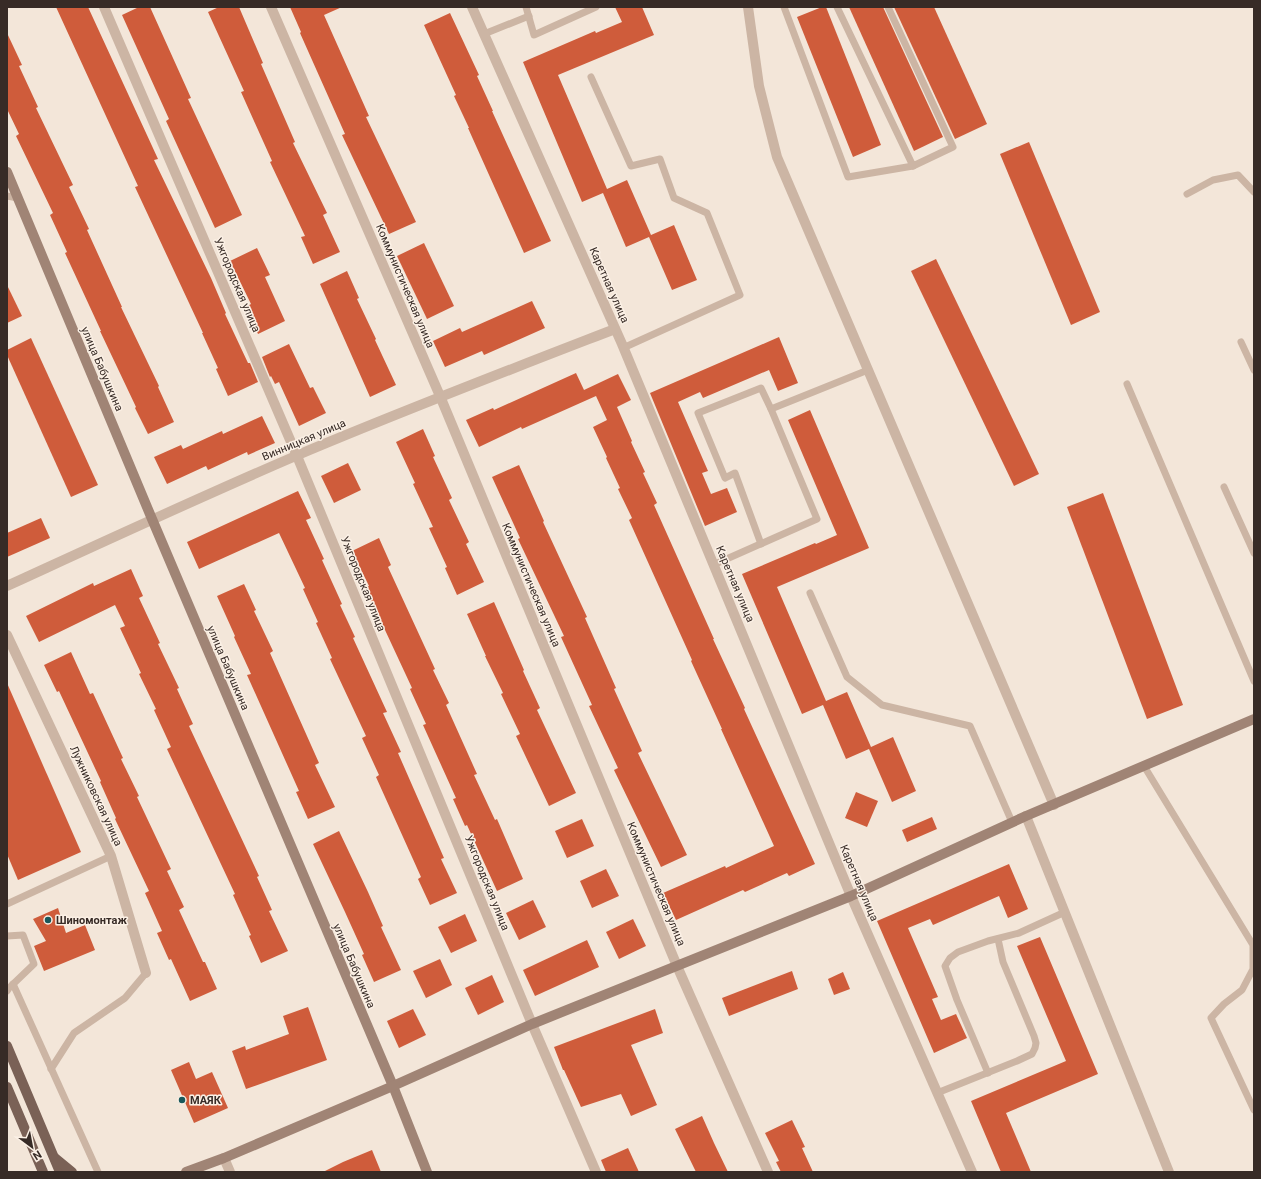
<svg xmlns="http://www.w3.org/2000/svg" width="1261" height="1179" viewBox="0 0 1261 1179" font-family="Roboto,sans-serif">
	<rect width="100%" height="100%" fill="#f3e6d9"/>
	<g fill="#cf5c3b">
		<polygon points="56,7 88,7 158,159 154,160 211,278 226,313 225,314 248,363 250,363 258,382 228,396 216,369 218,368 202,333 203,333 135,187 138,186"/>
		<polygon points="139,7 150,7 191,98 188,99 242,215 215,228 166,121 169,119 122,15"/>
		<polygon points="219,7 239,7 263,63 261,64 295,142 293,143 327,213 323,215 340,252 313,264 301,237 305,236 270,162 272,161 241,92 244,91 208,12"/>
		<polygon points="290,7 342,7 324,15 369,116 366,117 416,222 389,234 342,135 345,134 300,33 301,32"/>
		<polygon points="615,7 642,7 654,35 558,75 607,189 627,180 651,235 674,225 697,280 672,290 649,237 626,247 603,193 582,202 523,62 595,31 596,33 622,22"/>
		<polygon points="822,7 826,7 881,145 853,157 797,17"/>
		<polygon points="849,7 883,7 943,137 914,151"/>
		<polygon points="894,7 934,7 987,124 955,139"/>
		<polygon points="450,13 479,75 477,76 493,111 492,111 551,241 524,253 468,128 469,128 454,96 456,95 424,25"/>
		<polygon points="7,33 22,65 19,66 38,107 36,108 73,185 69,187 89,229 87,230 122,307 121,307 159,386 158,387 174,422 148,434 135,408 136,407 100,331 101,331 65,253 67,252 50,215 53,213 16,136 19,134 7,109"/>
		<polygon points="1029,142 1100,312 1071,325 1000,154"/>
		<polygon points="424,243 454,306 427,319 397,256"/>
		<polygon points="257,248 270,275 265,277 285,321 258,334 246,307 251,304 230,261"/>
		<polygon points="936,259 1039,474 1014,486 911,271"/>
		<polygon points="347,271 359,298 357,299 376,339 375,340 396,385 370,397 320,284"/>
		<polygon points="7,285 22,316 7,323"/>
		<polygon points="532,301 545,328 484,355 482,351 445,367 433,341 460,328 462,332"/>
		<polygon points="779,337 798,383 778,391 769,370 703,398 700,392 678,402 708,471 702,473 711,494 727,488 737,512 705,526 650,393"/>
		<polygon points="31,338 98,485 71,497 7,355 7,350"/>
		<polygon points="289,344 310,388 313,387 326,413 299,426 279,382 275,384 271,376 270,377 262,357"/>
		<polygon points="576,373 584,390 618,374 631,400 617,407 632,441 631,442 645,472 643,473 657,503 654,505 714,639 713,639 745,708 744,709 815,864 789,876 787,873 745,892 743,890 676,920 663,893 725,866 726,868 774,846 721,729 722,729 691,661 692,660 629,520 632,518 618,489 620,488 606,458 607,457 593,427 607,420 596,396 522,429 521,427 479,447 466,420 493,408 494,410"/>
		<polygon points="810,410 869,548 777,587 826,701 847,692 871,747 893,737 916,791 892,802 869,749 846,759 823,705 802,714 742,574 815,543 816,544 837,535 788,420"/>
		<polygon points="262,416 275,443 248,455 247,452 208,470 206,466 167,484 154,457 181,445 183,449 222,431 223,434"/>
		<polygon points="423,429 435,456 433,457 452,498 449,500 469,542 466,544 484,582 457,595 445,568 447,567 429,528 433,527 413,484 415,483 396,442"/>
		<polygon points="348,463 361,490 334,503 321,476"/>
		<polygon points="519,465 544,521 543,522 587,617 585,618 616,688 614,689 642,751 638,753 687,855 661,867 614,770 618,768 589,706 592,705 561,637 564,636 518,539 520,538 492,477"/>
		<polygon points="298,491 311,518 306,520 324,559 322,560 342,604 340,605 355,637 353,638 387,712 383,713 401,752 398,753 444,858 441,859 457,893 430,905 418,879 421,877 376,777 379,775 362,738 366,736 330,659 332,658 316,623 318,622 303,589 305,588 279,533 199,569 187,542"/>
		<polygon points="1103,493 1183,705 1147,719 1067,507"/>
		<polygon points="41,518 50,538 7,557 7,533"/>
		<polygon points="379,538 391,565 388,567 435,669 433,670 449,703 446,705 477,774 474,775 495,820 497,819 523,879 497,891 467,825 465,826 453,799 456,798 423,725 426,724 410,689 412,688 365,587 369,586 352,551"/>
		<polygon points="131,569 143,596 139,598 160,643 158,644 179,688 177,689 193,724 189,726 259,876 257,877 272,910 269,911 288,951 261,963 249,936 251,935 233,895 235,894 167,749 171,747 154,710 156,709 139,674 141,673 120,628 125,626 115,605 39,642 26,616 93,583 94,586"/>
		<polygon points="244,584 256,610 254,611 273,651 270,653 319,763 315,765 335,807 308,819 296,792 299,791 247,675 251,674 234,637 235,636 217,596"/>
		<polygon points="494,602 524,670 523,671 540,708 537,710 576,793 549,806 516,736 520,734 501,694 503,693 485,656 486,656 467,614"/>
		<polygon points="71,652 90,694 93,693 123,758 121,759 139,796 137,797 171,869 167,871 184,907 179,910 203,962 205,962 217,989 190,1001 171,959 169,960 157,933 162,931 145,893 149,891 115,819 116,818 100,782 101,781 59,691 57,692 44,665"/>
		<polygon points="7,683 81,852 18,880 7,854"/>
		<polygon points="856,792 878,801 867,827 845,818"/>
		<polygon points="932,817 937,829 907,842 902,830"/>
		<polygon points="582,819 594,846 567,858 555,831"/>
		<polygon points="339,831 368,892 383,926 381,927 401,970 374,982 362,955 364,954 345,912 313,844"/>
		<polygon points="1009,864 1028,909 1008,918 999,896 933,925 930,919 908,928 938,997 932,999 941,1020 956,1014 967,1038 934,1053 877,921"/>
		<polygon points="606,869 619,896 592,908 580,881"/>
		<polygon points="533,900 546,927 519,940 506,913"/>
		<polygon points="58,908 66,933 85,925 95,950 44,971 34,946 46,941 33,919"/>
		<polygon points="465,914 477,941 451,953 438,927"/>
		<polygon points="633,919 646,946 619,959 606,932"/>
		<polygon points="1040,937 1098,1074 1006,1113 1031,1172 1001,1172 971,1101 1066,1061 1017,946"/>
		<polygon points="587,940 599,967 535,996 523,970"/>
		<polygon points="440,959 452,985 426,998 413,971"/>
		<polygon points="792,971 798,989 729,1016 722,998"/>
		<polygon points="843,972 850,989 834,995 828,979"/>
		<polygon points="492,975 504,1002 478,1015 465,988"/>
		<polygon points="308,1007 327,1060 246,1089 232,1051 245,1046 246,1050 289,1034 283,1016"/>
		<polygon points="413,1009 426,1035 399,1048 387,1021"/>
		<polygon points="655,1009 663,1033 631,1045 657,1105 631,1116 621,1094 581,1107 564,1070 563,1070 554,1047"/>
		<polygon points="189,1062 196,1079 212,1072 228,1108 194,1123 171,1070"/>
		<polygon points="702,1116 714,1143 728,1172 696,1172 675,1129"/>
		<polygon points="792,1120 805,1147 802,1148 813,1172 781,1172 776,1162 779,1161 765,1133"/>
		<polygon points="628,1148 639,1172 606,1172 601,1160"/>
		<polygon points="372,1150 381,1172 323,1172 343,1162"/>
	</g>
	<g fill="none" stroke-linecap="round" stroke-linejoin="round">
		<g stroke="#ccb5a4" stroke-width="7">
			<polyline points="526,7 534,35 596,7"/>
			<polyline points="784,7 848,177 913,166"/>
			<polyline points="837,7 913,166 953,147 888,7"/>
			<polyline points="484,34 529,16"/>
			<polyline points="591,77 631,166 660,159 674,198 707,213 740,295 623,348"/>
			<polyline points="1187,194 1213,180 1238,175 1254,192"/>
			<polyline points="7,196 18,198"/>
			<polyline points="1241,342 1254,370"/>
			<polyline points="1127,384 1254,681"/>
			<polyline points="1224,487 1254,553"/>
			<polyline points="761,544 735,473 725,478 698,413 761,388 771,409"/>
			<polyline points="713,565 817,519 771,409 868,370"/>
			<polyline points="810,593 847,677 882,705 970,726 1012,822"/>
			<polyline points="1144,766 1253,945 1253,969 1242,990 1224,1004 1211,1018 1254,1110"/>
			<polyline points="7,904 111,856"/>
			<polyline points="7,936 23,935 34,964 9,988 7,991"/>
			<polyline points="13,984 98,1172"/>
			<polyline points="51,1069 74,1033 125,998 146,973"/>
			<polyline points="988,1073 957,1000 945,966 950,958 958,952 988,941 1019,933 1065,912"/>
			<polyline points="937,1093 1017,1061 1032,1054 1035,1048 1036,1043 1034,1036 1003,962 998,939"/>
		</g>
		<g stroke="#ccb5a4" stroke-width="10">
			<polyline points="104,7 297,456 532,1024 596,1172"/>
			<polyline points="271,7 440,396 677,966 768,1172"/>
			<polyline points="472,7 622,344 851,896 972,1172"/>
			<polyline points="748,7 759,86 777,157 1054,805"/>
			<path d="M7,586C103,542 200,497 298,455C402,411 509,370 615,329"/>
			<polyline points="7,635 111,856 146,973"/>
			<polyline points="1026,816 1169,1172"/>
			<polyline points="224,1158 230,1172"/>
		</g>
		<g stroke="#a08475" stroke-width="10">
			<polyline points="7,172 152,519 393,1086 427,1172"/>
			<polyline points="186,1172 224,1158 393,1086 532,1024 851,896 1026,816 1254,719"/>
		</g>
		<g stroke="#7a6156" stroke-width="10">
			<polyline points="7,1046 60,1172"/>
			<polyline points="7,1087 43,1172"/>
			<polyline points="55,1158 72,1172"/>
		</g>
	</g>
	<g fill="#19585b" stroke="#fbf0e5" stroke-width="1.5">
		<circle cx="48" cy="920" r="4"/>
		<circle cx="182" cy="1100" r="4"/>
	</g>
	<g text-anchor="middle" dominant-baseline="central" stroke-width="3" stroke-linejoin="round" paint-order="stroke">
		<g font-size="11" fill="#372b26" stroke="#fbf0e5">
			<text transform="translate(237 285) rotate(67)">Ужгородская улица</text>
			<text transform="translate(609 285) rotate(66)">Каретная улица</text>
			<text transform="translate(405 286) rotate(67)">Коммунистическая улица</text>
			<text transform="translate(102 369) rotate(67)">улица Бабушкина</text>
			<text transform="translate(304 440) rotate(-23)">Винницкая улица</text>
			<text transform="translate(363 584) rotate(68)">Ужгородская улица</text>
			<text transform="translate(735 584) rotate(67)">Каретная улица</text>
			<text transform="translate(531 585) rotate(67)">Коммунистическая улица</text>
			<text transform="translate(228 668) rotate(67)">улица Бабушкина</text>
			<text transform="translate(96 796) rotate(65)">Лужниковская улица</text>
			<text transform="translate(487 883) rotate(68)">Ужгородская улица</text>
			<text transform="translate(859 883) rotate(67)">Каретная улица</text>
			<text transform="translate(656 884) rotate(67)">Коммунистическая улица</text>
			<text transform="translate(354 966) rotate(67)">улица Бабушкина</text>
		</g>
		<g font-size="11" font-weight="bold" fill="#372b26" stroke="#fbf0e5" text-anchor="start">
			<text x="56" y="920">Шиномонтаж</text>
			<text x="190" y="1100">МАЯК</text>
		</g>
	</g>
	<rect width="1261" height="1179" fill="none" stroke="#372b26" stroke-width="16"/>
	<g transform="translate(32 1147) rotate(148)" stroke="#fbf0e5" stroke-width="3" paint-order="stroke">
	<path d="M0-3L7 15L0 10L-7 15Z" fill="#372b26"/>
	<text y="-6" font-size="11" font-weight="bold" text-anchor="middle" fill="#372b26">N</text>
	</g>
</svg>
